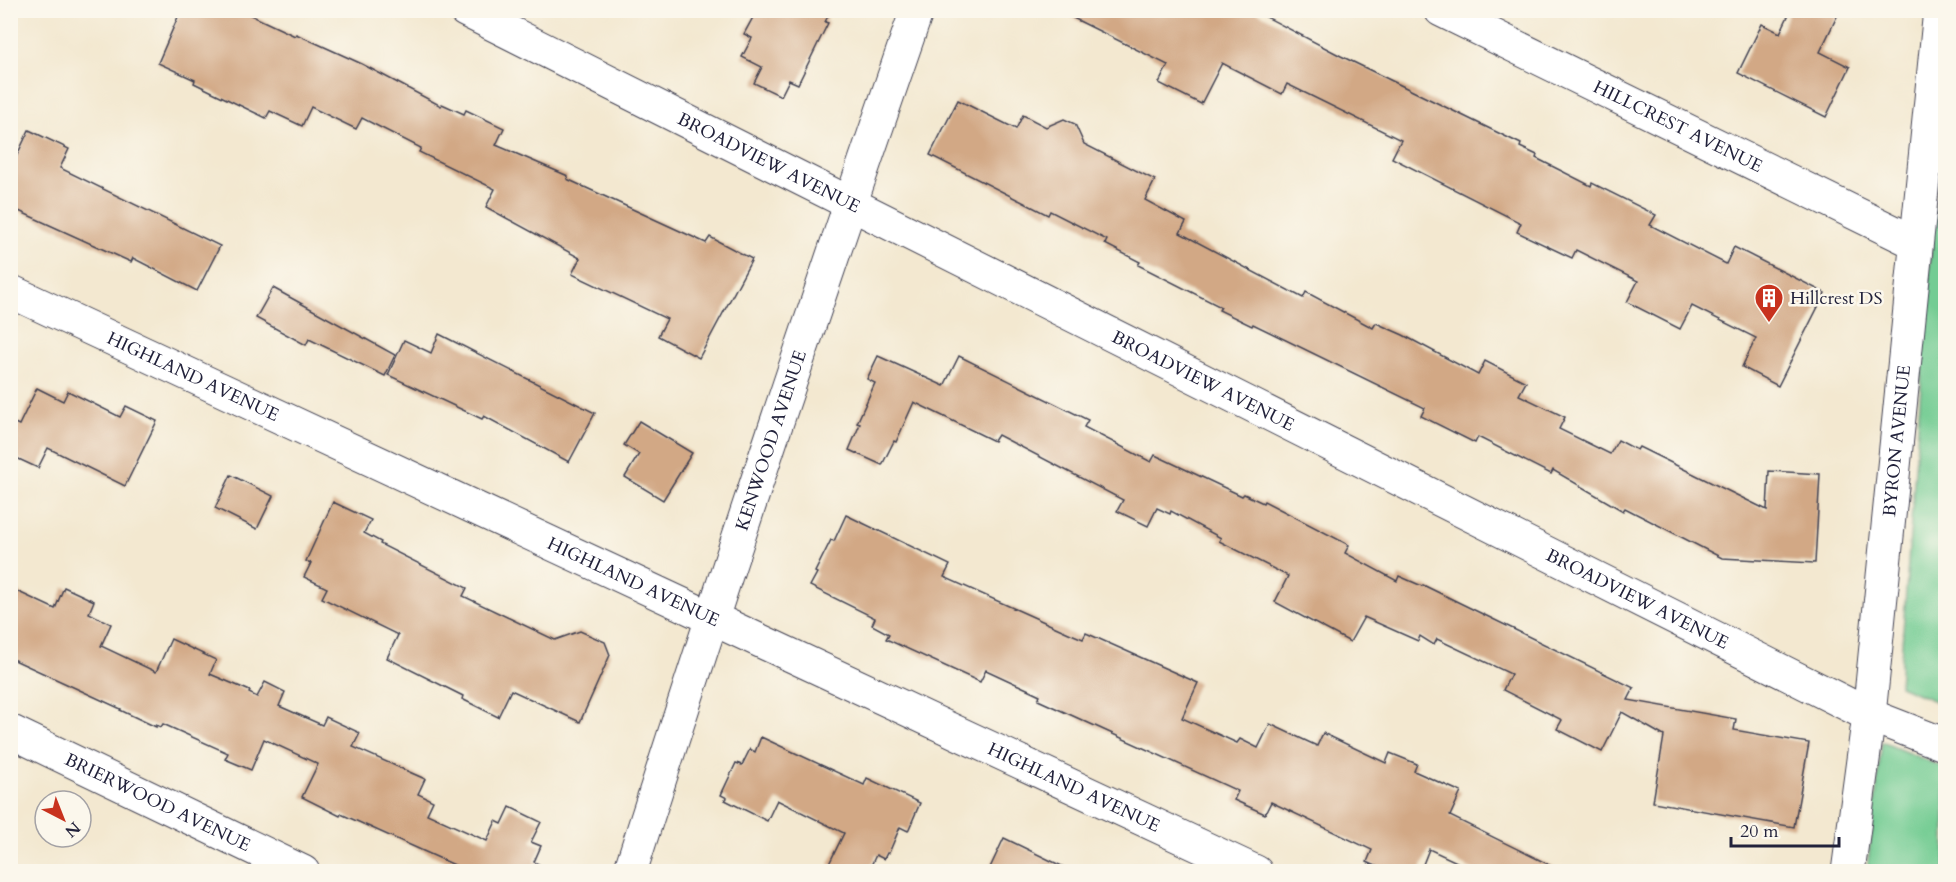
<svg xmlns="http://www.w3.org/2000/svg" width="1956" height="882" viewBox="0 0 1956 882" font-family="Cardo,serif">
	<rect width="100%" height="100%" fill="#fbf7ec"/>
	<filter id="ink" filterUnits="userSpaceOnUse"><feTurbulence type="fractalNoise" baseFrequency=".0167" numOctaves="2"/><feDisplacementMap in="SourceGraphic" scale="12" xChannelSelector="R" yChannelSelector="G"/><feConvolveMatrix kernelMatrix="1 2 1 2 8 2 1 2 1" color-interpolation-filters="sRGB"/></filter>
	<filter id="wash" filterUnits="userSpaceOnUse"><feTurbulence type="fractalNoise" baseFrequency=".008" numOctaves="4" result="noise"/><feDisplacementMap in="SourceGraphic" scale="24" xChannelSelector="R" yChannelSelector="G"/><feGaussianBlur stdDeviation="1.35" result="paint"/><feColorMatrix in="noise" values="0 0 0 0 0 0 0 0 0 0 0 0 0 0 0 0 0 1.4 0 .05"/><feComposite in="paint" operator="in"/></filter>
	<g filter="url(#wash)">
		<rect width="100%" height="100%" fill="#f3e8d0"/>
		<g fill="#73cc93" stroke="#4a7767" stroke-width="1.5">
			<polygon points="1945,115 1945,703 1937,702 1899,686 1930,263"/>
			<polygon points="1882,742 1945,768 1945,871 1867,871"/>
		</g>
		<g id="blocks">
			<g fill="#d2a885">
				<polygon points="181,10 240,10 295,36 296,34 362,64 441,106 442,104 464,114 466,110 504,128 496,145 568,176 567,179 706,243 710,237 752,259 699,358 658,336 667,319 572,274 580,258 486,207 495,189 419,152 421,148 362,118 356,129 311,107 302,126 270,111 266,118 194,83 195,80 158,63"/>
				<polygon points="757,10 831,10 825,22 828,23 798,84 789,80 781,96 754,83 762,67 742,57 752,38 744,34"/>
				<polygon points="1057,10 1253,10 1341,56 1521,144 1520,147 1537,155 1536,158 1591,186 1592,183 1656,215 1650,225 1726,264 1734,247 1825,293 1778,386 1742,367 1756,338 1692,306 1680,329 1627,302 1638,281 1576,250 1572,258 1517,232 1521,223 1392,158 1401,140 1287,84 1282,94 1222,63 1201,104 1159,83 1168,65"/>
				<polygon points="1791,10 1840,10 1820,52 1850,67 1826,117 1738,73 1762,24 1780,33"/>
				<polygon points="958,100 1016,129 1023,115 1046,127 1064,119 1075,124 1084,144 1155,180 1145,200 1186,222 1180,233 1303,298 1306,292 1373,328 1376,323 1403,335 1478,375 1485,361 1526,382 1519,395 1565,417 1559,429 1610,454 1618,440 1637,450 1639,447 1767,510 1769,471 1820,474 1815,563 1722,558 1625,508 1623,511 1553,470 1551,474 1478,437 1475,443 1421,416 1425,408 1253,324 1252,326 1219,310 1221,307 1138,265 1140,262 1105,244 1107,240 1050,211 1048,215 930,155"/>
				<polygon points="29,130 69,149 60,168 220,246 197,291 133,258 131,262 10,207 10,170"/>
				<polygon points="273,288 395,355 385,376 309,339 306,345 256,318"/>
				<polygon points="439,334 595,413 569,462 484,416 482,419 388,375 404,340 431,353"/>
				<polygon points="878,356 944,386 959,356 1088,420 1084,427 1151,462 1155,455 1242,496 1244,494 1263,503 1264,501 1349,545 1345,553 1397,581 1399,576 1422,586 1423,585 1634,688 1628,700 1736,719 1734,730 1809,743 1794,827 1653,802 1664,736 1622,712 1602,752 1557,729 1562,720 1503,690 1511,674 1437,639 1434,645 1420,636 1418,641 1364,617 1350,642 1275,602 1288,576 1219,541 1221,538 1171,511 1170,514 1157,508 1148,526 1117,511 1123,500 998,435 994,441 914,402 896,442 894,441 882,465 849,450 860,424 857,423 875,383 867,379"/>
				<polygon points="37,388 63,401 68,391 120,417 126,406 157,421 125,486 48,448 38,468 10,455 10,421 19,425"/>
				<polygon points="639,421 692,453 663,500 625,477 639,454 624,445"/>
				<polygon points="231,475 273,496 257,529 215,508"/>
				<polygon points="333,502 371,520 364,533 381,542 380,544 467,588 463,596 555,640 580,631 605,642 610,655 580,722 511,690 498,717 462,699 463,696 387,658 398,635 322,598 327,588 304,577 311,563 306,561"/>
				<polygon points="846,515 950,565 944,577 1071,634 1083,639 1086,633 1198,683 1182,718 1237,743 1240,739 1258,748 1270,724 1317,746 1323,733 1386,763 1390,753 1417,764 1414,771 1461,792 1450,816 1564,872 1478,872 1429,849 1420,872 1389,872 1367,862 1372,850 1271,802 1265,814 1234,800 1238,791 1038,700 1040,695 986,670 980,682 886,639 889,634 872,625 875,618 810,586 817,573 815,572 831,540 834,541"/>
				<polygon points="64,587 94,601 89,613 111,624 101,646 156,672 171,639 216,660 210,674 250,691 249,693 257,697 265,682 285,692 279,706 322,725 326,717 360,733 353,747 425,779 418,794 433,801 427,814 487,841 496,821 502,824 510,807 541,822 531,842 541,846 534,862 555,872 470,872 341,814 340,816 302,797 318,764 264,739 251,770 225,759 228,753 163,724 161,727 156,725 156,727 120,710 121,709 10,658 10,588 55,609"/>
				<polygon points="761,737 864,785 867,778 920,803 908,831 900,827 889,853 887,853 884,859 876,855 868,872 844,872 829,864 844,833 777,800 767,821 725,800 727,798 721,795 736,763 742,765 750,749 755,752"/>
				<polygon points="1004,838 1074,872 988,872"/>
			</g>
		</g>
	</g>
	<g filter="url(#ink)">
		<use href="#blocks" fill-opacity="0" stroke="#414051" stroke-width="1.5"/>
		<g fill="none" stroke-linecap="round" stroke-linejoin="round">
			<g stroke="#414051" stroke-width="35">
				<g id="street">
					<path id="s1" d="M1441,10L1916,243"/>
					<path id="s2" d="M10,291L1256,872"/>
					<path id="s3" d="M10,731L303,872"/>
					<path id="s4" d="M630,872C722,583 818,296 917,10"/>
				</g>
			</g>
			<g stroke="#414051" stroke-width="35">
				<g id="secondary">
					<path id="s5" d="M465,10L1869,715L1946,745"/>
					<path id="s6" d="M1848,872L1869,715L1940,10"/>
				</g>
			</g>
			<use href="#street" stroke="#fff" stroke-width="33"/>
			<use href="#secondary" stroke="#fff" stroke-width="33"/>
		</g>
	</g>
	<defs>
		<g id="building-pin" transform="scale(1.5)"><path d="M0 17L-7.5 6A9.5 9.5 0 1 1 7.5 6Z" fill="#c8321e" stroke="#fbf7ec"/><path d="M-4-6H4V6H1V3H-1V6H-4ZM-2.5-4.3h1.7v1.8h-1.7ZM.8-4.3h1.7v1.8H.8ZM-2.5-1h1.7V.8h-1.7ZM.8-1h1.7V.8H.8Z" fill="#fff"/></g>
	</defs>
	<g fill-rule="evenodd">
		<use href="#building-pin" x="1769" y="298"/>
	</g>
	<g text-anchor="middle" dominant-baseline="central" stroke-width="5" stroke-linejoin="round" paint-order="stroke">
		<g font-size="18" fill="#22223b" stroke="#fbf7ec">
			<text stroke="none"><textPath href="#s1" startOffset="264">HILLCREST AVENUE</textPath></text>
			<text stroke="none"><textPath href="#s5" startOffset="340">BROADVIEW AVENUE</textPath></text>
			<text stroke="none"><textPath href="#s2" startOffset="202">HIGHLAND AVENUE</textPath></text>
			<text stroke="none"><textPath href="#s5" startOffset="826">BROADVIEW AVENUE</textPath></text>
			<text stroke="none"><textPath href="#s4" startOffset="454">KENWOOD AVENUE</textPath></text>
			<text stroke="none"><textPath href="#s6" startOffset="434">BYRON AVENUE</textPath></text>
			<text stroke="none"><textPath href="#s2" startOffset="688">HIGHLAND AVENUE</textPath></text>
			<text stroke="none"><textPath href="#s5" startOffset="1312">BROADVIEW AVENUE</textPath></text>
			<text stroke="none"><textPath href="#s2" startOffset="1174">HIGHLAND AVENUE</textPath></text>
			<text stroke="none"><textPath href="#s3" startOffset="164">BRIERWOOD AVENUE</textPath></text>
		</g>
		<g font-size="18" fill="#22223b" stroke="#fbf7ec" text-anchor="start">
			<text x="1790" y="298">Hillcrest DS</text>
		</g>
	</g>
	<rect width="1956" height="882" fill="none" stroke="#fbf7ec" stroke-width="36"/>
	<g transform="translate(63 819) rotate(138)"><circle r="28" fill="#fbf7ec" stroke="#a4a2a5" stroke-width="1.5"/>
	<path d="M0-4.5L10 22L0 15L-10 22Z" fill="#c8321e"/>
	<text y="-9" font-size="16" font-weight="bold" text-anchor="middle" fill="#22223b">N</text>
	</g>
	<path d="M1731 837v9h108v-9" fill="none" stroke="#22223b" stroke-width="3"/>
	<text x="1740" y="837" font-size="18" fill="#22223b" stroke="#fbf7ec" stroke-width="4.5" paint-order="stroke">20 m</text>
</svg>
